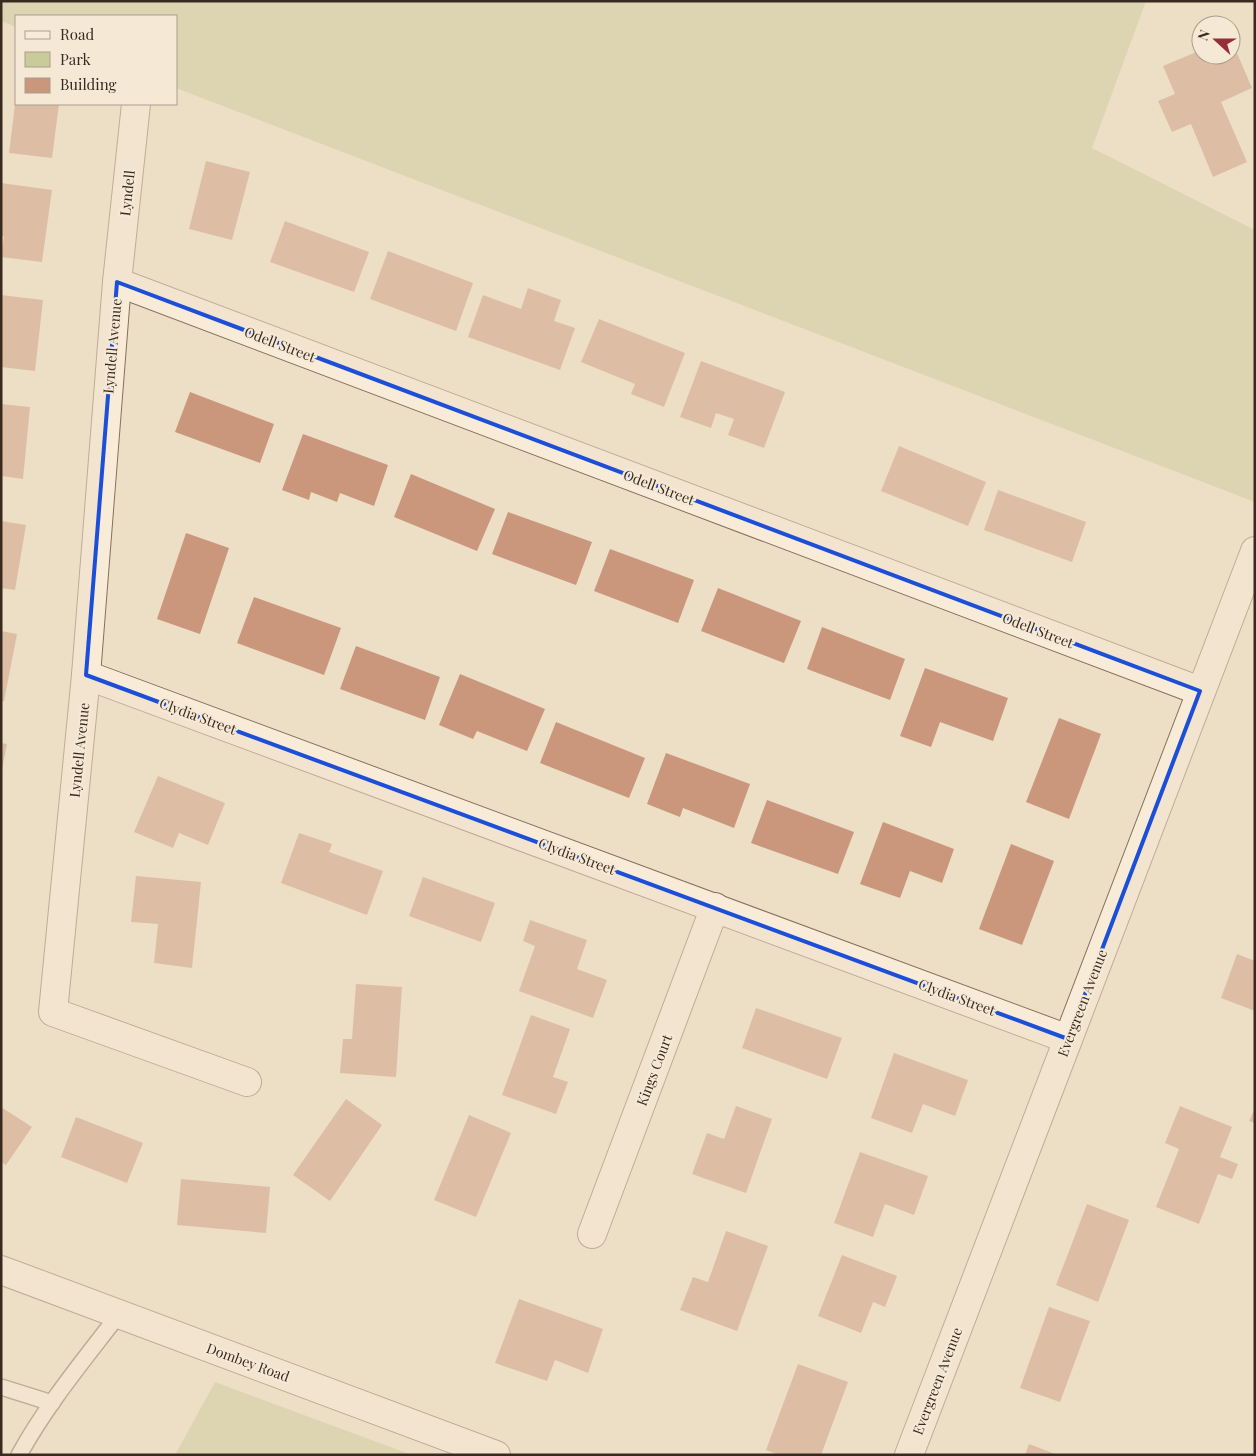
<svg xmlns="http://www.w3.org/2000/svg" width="1256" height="1456" viewBox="0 0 1256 1456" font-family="'Playfair Display',serif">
	<rect width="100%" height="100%" fill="#eddec6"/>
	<g fill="#c9cb9a">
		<polygon points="1,1 1146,1 1092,148 1255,230 1255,502 176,88 176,16 16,16 16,27 1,21"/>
		<polygon points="215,1382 412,1455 175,1455"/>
	</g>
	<g fill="#ca977d">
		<polygon points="1231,39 1252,88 1221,102 1247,162 1213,177 1191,124 1172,132 1158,101 1175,94 1163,66 1201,50 1201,55 1231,55"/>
		<polygon points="15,104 59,104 52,158 9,153"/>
		<polygon points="206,161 250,172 232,240 189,229"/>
		<polygon points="1,183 52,190 42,262 1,257 4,236 1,236"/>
		<polygon points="285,221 369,252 354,292 270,262"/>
		<polygon points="388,251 473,283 456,331 370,299"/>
		<polygon points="528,288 561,300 554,321 575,328 560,370 468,337 483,295 521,309"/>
		<polygon points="1,295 43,300 35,371 1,367"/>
		<polygon points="599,319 685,353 664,407 631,394 635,384 581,362"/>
		<polygon points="701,361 785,392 764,448 728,435 734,419 716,413 711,428 680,417"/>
		<polygon points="190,392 274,424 260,463 175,432"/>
		<polygon points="1,404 30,407 23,479 1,476"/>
		<polygon points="303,434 388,465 374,506 340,493 337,502 311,492 309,500 282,490"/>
		<polygon points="899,446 986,482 968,526 881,491"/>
		<polygon points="411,474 495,509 477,551 394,517"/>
		<polygon points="998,490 1086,522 1072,562 984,530"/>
		<polygon points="508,512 592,542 576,585 492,554"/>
		<polygon points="1,521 26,525 15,590 1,588"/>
		<polygon points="186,533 229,548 200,634 157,619"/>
		<polygon points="610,549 694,580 678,623 594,591"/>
		<polygon points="718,588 801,621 784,663 701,631"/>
		<polygon points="254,597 341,628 324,675 237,643"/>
		<polygon points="822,627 905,659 890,700 807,669"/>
		<polygon points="1,631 17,634 4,701 1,701"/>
		<polygon points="356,646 440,677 425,720 340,689"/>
		<polygon points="925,668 1008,698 993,741 940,722 931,747 900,736"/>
		<polygon points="460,674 545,709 527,751 477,731 473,739 439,725"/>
		<polygon points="1059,718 1101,734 1069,819 1026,802"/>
		<polygon points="556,722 645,758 629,798 540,763"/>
		<polygon points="1,743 7,744 2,769 1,769"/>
		<polygon points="666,753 750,784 734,828 683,808 680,817 647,804"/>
		<polygon points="158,776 225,803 208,845 179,833 173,848 134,832"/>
		<polygon points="767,800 854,832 838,874 751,843"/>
		<polygon points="883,822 954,849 942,883 910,871 900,898 860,884"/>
		<polygon points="299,833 332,844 329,852 383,871 367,915 281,883"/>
		<polygon points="1011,844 1054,861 1022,945 979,929"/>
		<polygon points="136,876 201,882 192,968 154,963 158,924 131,922"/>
		<polygon points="423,877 495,903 481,942 409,916"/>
		<polygon points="530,920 587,940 577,969 607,980 593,1018 519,991 535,946 523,941"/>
		<polygon points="1237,954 1255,961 1255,1011 1221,998"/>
		<polygon points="356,984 402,987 396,1077 340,1073 343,1039 352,1039"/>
		<polygon points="756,1008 842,1038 827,1079 742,1048"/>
		<polygon points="531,1015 570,1029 553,1077 568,1082 556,1114 502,1095"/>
		<polygon points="894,1053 968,1080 955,1116 923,1104 912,1133 871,1118"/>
		<polygon points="346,1099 382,1125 330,1201 293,1175"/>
		<polygon points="736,1106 772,1119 746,1193 692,1174 707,1133 724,1139"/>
		<polygon points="1180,1106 1232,1127 1220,1157 1238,1164 1232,1179 1218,1174 1199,1224 1156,1207 1179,1149 1165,1143"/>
		<polygon points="1,1107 32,1127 6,1165 1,1162"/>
		<polygon points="1255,1108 1255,1123 1249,1121"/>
		<polygon points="469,1115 511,1133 476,1217 434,1200"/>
		<polygon points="76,1117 143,1143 127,1183 61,1157"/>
		<polygon points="860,1152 928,1176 914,1215 885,1204 873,1237 834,1223"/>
		<polygon points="181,1179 270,1187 266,1233 177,1225"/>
		<polygon points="1087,1204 1129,1220 1098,1302 1056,1285"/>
		<polygon points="726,1231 768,1246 737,1331 680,1310 693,1277 708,1282"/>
		<polygon points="842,1255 897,1276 885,1307 873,1302 861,1333 818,1316"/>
		<polygon points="519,1299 603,1329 588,1373 555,1360 547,1381 495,1363"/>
		<polygon points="1049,1307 1090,1321 1060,1402 1020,1388"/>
		<polygon points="798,1364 848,1382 821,1455 779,1455 766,1450"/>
		<polygon points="1029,1444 1058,1455 1025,1455"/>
	</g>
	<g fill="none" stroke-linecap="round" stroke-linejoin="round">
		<g stroke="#88705c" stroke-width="18">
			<g id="service">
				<polyline points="1,1387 52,1403"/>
				<path d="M19,1455C47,1404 84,1360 119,1314"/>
			</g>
		</g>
		<g stroke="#88705c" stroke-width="30">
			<g id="minor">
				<polyline points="136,104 117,282 86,675 53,1012 247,1082"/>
				<polyline points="117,282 1200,691"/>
				<polyline points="86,675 1068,1039"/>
				<polyline points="592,1234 715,907"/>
				<polyline points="909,1455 1255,551"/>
			</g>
		</g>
		<g stroke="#88705c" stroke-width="30">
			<polyline id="tertiary" points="1,1270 496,1455"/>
		</g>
		<use href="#service" stroke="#f8ecd9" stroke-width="15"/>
		<use href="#minor" stroke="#f8ecd9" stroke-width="28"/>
		<use href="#tertiary" stroke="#f8ecd9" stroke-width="28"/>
	</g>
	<path d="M0 0H1256V1456H0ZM117,282L1200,691L1068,1039L86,675Z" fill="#eddec6" fill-opacity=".55" fill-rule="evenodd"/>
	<path fill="none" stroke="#1d4ed8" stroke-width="4" stroke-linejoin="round" d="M117,282L1200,691L1068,1039L86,675Z"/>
	<g text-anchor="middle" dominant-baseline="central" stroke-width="4.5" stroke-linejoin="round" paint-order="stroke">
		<g font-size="14" fill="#392a20" stroke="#f5e9d6">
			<text transform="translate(127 193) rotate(-84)">Lyndell</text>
			<text transform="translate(280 344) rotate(21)">Odell Street</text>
			<text transform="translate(112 346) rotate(-85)">Lyndell Avenue</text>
			<text transform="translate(659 487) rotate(21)">Odell Street</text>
			<text transform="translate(1038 630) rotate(21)">Odell Street</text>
			<text transform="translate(198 716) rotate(20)">Clydia Street</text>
			<text transform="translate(79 750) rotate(-84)">Lyndell Avenue</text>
			<text transform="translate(577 856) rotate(20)">Clydia Street</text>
			<text transform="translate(957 997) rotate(20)">Clydia Street</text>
			<text transform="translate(1082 1003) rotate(-69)">Evergreen Avenue</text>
			<text transform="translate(654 1070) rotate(-69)">Kings Court</text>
			<text transform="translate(248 1362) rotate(20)">Dombey Road</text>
			<text transform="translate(937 1381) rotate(-69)">Evergreen Avenue</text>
		</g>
	</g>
	<rect width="1256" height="1456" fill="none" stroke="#392a20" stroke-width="5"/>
	<rect x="15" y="15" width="162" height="90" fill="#f5e9d6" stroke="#aa9d8d"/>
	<rect x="25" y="31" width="25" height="8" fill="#f8ecd9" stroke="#aa9d8d"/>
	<text x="60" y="40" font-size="15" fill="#392a20">Road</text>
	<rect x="25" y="52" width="25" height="15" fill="#c9cb9a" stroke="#aa9d8d"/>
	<text x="60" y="65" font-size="15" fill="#392a20">Park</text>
	<rect x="25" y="78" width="25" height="15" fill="#ca977d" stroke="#aa9d8d"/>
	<text x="60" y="90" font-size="15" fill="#392a20">Building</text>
	<g transform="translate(1216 40) rotate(291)"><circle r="24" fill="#f5e9d6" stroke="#aa9d8d"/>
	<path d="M0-4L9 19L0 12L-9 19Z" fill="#952e37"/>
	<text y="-8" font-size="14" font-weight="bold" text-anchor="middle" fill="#392a20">N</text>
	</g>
</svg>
